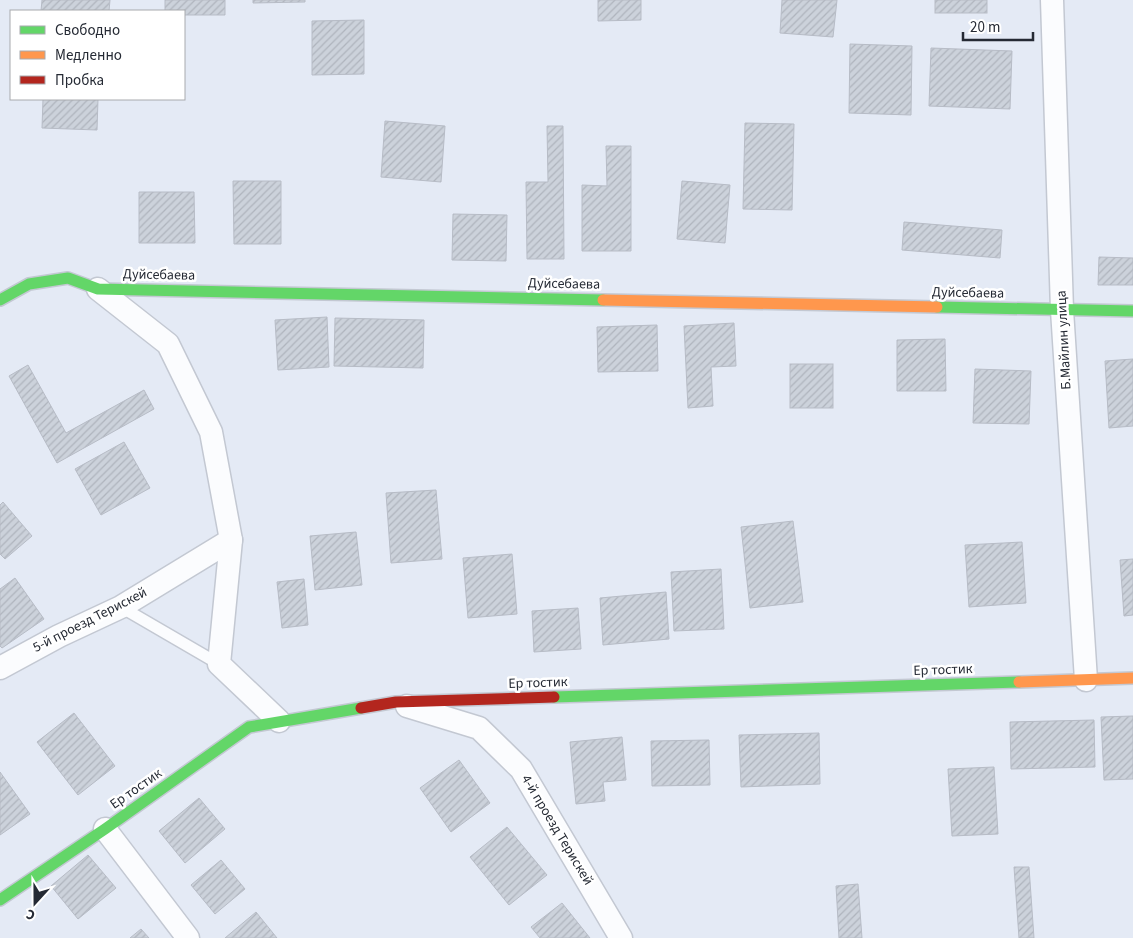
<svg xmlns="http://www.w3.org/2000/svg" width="1133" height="938" viewBox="0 0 1133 938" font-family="'Source Sans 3',sans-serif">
	<defs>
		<pattern id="building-hatch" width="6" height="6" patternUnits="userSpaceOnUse" patternTransform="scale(1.25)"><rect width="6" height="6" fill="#ccd2db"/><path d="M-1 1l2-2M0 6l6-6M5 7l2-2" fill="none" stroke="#afb4bd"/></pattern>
	</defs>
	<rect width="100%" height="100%" fill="#e4eaf5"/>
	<g fill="url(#building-hatch)" stroke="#b7bcc6">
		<polygon points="42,0 110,0 109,11 41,11"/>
		<polygon points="165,0 225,0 225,15 184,15 184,11 165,11"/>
		<polygon points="253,0 305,0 305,2 253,3"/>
		<polygon points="598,0 641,0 641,20 598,21"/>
		<polygon points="782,0 837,0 833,37 780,33"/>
		<rect x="935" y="0" width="52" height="13"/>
		<polygon points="364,20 364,74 312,75 312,21"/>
		<polygon points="850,44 912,46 911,115 849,113"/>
		<polygon points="931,48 1012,51 1010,109 929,106"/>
		<polygon points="43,99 98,99 97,130 42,128"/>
		<polygon points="385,121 445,126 441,182 381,177"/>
		<polygon points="745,123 794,124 792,210 743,209"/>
		<polygon points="547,126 563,126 564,259 527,259 526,182 548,182"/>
		<polygon points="606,146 631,146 631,251 582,251 582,185 607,186"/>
		<polygon points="233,181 281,181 281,244 234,244"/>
		<polygon points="682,181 730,185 725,243 677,239"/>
		<polygon points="139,192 194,192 195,243 139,243"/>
		<polygon points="453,214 507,215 506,261 452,260"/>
		<polygon points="904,222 1002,230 1000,258 902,250"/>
		<polygon points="1099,257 1133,258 1133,285 1098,285"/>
		<polygon points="327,317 329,367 278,370 275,320"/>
		<polygon points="335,318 424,320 423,368 334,366"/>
		<polygon points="734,323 736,366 711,367 713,406 688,408 684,326"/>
		<polygon points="657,325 658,371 598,372 597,327"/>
		<polygon points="945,339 946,391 897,391 897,340"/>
		<polygon points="1133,359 1133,426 1109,428 1105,361"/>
		<rect x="790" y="364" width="43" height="44"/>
		<polygon points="28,365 66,433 144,390 154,409 57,463 9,376"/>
		<polygon points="975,369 1031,371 1029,424 973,423"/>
		<polygon points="124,442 150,488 101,515 75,469"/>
		<polygon points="436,490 442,559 391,563 386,493"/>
		<polygon points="3,502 32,536 5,559 0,554 0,505"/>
		<polygon points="793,521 803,602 750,608 741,527"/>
		<polygon points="356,532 362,585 315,590 310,536"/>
		<polygon points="1022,542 1026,603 969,607 965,545"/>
		<polygon points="512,554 517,614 468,618 463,558"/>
		<polygon points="1133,559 1133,615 1124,616 1120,560"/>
		<polygon points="721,569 724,629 674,631 671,572"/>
		<polygon points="15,578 44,619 2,648 0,646 0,589"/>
		<polygon points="304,579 308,625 282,628 277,582"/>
		<polygon points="666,592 669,639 603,645 600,598"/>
		<polygon points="578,608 581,649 534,652 532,611"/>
		<polygon points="74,713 115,766 78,795 37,742"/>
		<polygon points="1133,716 1133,779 1104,780 1101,717"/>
		<polygon points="1094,720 1095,767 1011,769 1010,722"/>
		<polygon points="819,733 820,784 741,787 739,735"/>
		<polygon points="622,737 626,780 603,782 605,801 576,804 570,742"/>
		<polygon points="709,740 710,785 652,786 651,741"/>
		<polygon points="459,760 490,803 451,832 420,788"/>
		<polygon points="994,767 998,834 952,836 948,769"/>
		<polygon points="0,772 30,814 0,835"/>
		<polygon points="199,798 225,829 185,863 159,831"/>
		<polygon points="507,827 547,875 509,905 470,857"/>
		<polygon points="88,855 116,888 78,919 51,886"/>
		<polygon points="221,860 245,889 215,914 191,885"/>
		<polygon points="1014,867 1029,867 1034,938 1019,938"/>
		<polygon points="858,884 862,938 839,938 836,886"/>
		<polygon points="562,903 590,938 540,938 531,927"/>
		<polygon points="256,912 277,938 225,938"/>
		<polygon points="141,929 149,938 130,938"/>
	</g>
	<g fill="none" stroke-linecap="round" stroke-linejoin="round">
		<g stroke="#c3c8d2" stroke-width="14">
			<polyline id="lane" points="121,607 219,664"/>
		</g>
		<g stroke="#c3c8d2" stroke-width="25">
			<g id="street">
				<polyline points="1052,0 1062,310 1086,680"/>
				<polyline points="98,289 168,344 211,432 231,540 219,664 279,721"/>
				<polyline points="0,668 59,636 121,607 231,540"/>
				<polyline points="407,706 479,728 521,769 621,938"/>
				<polyline points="105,829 188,938"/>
			</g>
		</g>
		<g stroke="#c3c8d2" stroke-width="14">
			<g id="fast">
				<polyline points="0,300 29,284 68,278 98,289 603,300"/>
				<polyline points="937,307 1133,311"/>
				<polyline points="554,697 1019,682"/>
				<polyline points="0,900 105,829 249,727 361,708"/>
			</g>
		</g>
		<g stroke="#c3c8d2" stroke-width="14">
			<g id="slow">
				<polyline points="603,300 937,307"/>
				<polyline points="1019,682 1133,678"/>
			</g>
		</g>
		<g stroke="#c3c8d2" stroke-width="14">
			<polyline id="jam" points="361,708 396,702 554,697"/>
		</g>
		<use href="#lane" stroke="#fbfcfe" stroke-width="11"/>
		<use href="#street" stroke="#fbfcfe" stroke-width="22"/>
		<use href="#fast" stroke="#63d668" stroke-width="11"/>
		<use href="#slow" stroke="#ff974d" stroke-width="11"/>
		<use href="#jam" stroke="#b3261e" stroke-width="11"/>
	</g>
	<g text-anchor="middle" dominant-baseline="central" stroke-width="5" stroke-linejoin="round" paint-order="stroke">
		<g font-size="14" fill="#252a34" stroke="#fff">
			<text transform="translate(159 275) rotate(1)">Дуйсебаева</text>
			<text transform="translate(564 284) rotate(1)">Дуйсебаева</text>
			<text transform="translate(968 293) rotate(1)">Дуйсебаева</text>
			<text transform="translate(1064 340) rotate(-93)">Б.Майлин улица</text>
			<text transform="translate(90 620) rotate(-27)">5-й проезд Терискей</text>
			<text transform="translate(943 670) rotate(-2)">Ер тостик</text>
			<text transform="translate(538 683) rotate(-2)">Ер тостик</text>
			<text transform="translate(136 789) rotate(-35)">Ер тостик</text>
			<text transform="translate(557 830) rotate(59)">4-й проезд Терискей</text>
		</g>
	</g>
	<rect x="10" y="10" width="175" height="90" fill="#ffffff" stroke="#a8aaae"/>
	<rect x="20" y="26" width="25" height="8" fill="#63d668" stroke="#a8aaae"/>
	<text x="55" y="35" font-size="15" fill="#252a34">Свободно</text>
	<rect x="20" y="51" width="25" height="8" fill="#ff974d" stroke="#a8aaae"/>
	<text x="55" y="60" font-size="15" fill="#252a34">Медленно</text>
	<rect x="20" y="76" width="25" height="8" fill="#b3261e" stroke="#a8aaae"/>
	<text x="55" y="85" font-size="15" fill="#252a34">Пробка</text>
	<g transform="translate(35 903) rotate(201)" stroke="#ffffff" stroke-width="4" paint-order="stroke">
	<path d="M0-4L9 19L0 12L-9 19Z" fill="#252a34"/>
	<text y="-8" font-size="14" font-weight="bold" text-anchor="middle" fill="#252a34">С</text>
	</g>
	<path d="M963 32v8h70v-8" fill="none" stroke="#252a34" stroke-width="2.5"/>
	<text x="970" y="32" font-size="15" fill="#252a34" stroke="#ffffff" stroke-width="4" paint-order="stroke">20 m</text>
</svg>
